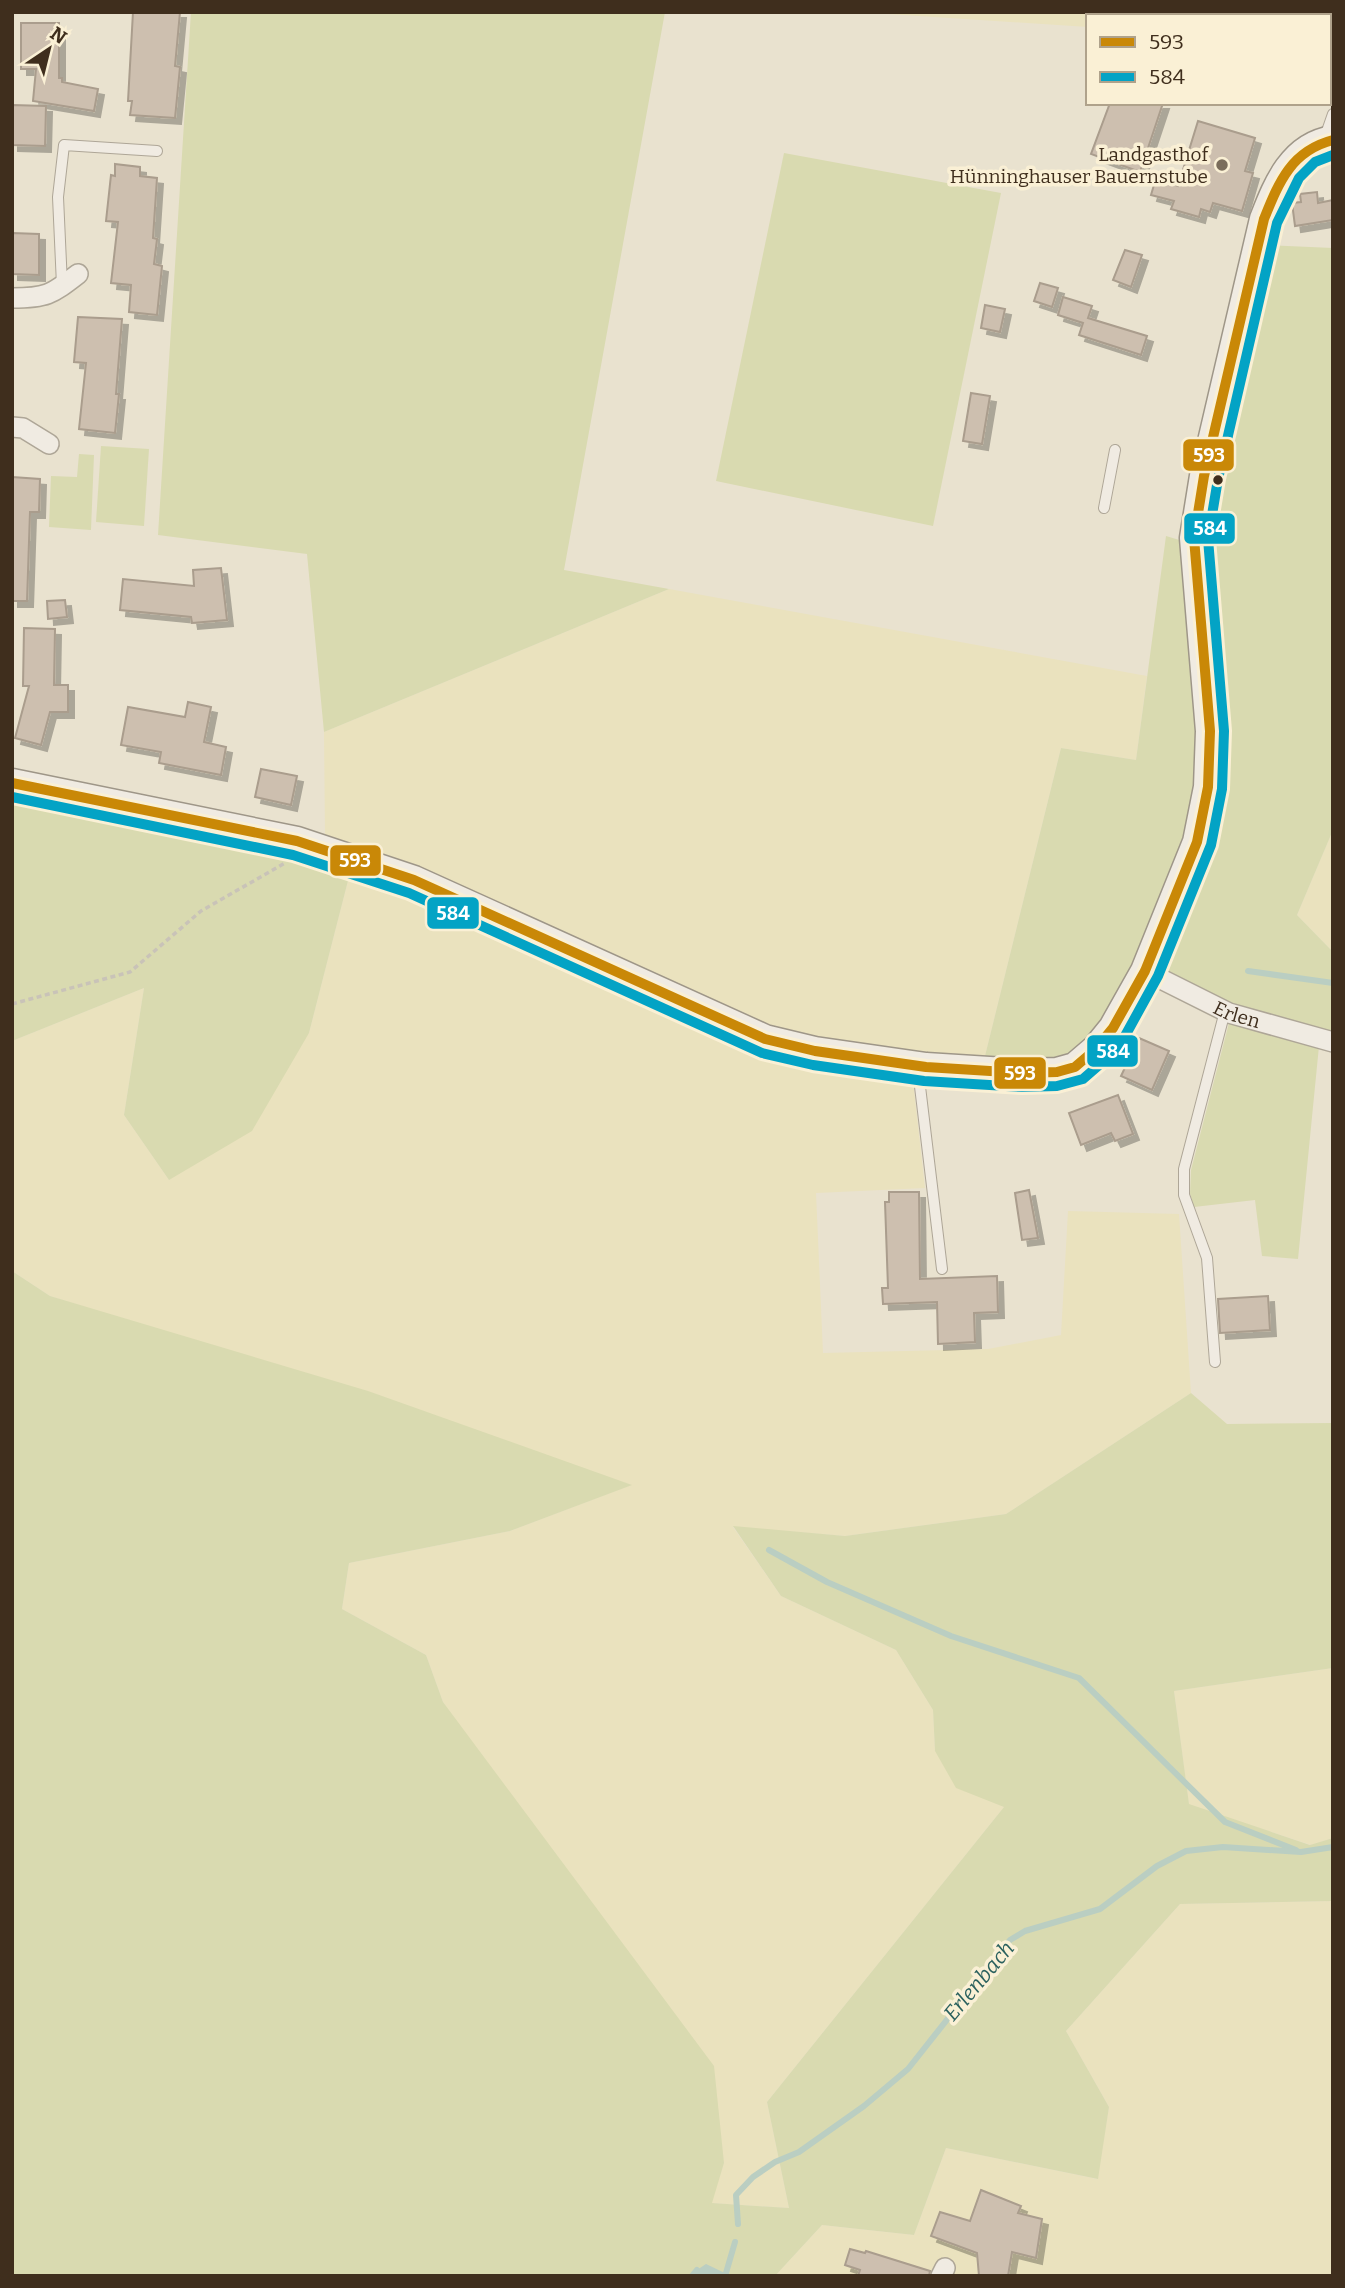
<svg xmlns="http://www.w3.org/2000/svg" width="1345" height="2288" viewBox="0 0 1345 2288" font-family="Bitter,serif">
	<defs>
		<filter id="shadow"><feDropShadow dx="6" dy="6" stdDeviation="0" flood-color="#0004"/></filter>
	</defs>
	<rect width="100%" height="100%" fill="#e9e2cf"/>
	<g fill="#eae2be">
		<polygon points="858,12 1140,12 1138,16 1088,16 1088,27"/>
		<polygon points="669,589 1147,676 1136,760 1061,748 984,1060 902,1050 770,1029 421,873 325,835 324,732"/>
		<polygon points="1333,830 1333,952 1297,915"/>
		<polygon points="351,869 412,894 764,1052 913,1081 925,1188 816,1193 823,1353 988,1349 1061,1335 1068,1211 1179,1214 1191,1393 1006,1514 845,1536 733,1527 781,1596 896,1650 933,1710 935,1751 1004,1807 767,2102 789,2208 711,2203 724,2163 443,1702 426,1655 342,1609 349,1563 510,1531 631,1485 50,1296 12,1271 12,1041 144,988 124,1115 169,1180 309,1033"/>
		<polygon points="1333,1668 1333,1838 1311,1845 1189,1805 1174,1691"/>
		<polygon points="1333,1901 1333,2276 775,2276 822,2225 914,2235 946,2148 1097,2179 1109,2107 1066,2031 1180,1904"/>
	</g>
	<g fill="#d9dab0">
		<polygon points="191,12 665,12 564,570 669,589 324,732 307,554 158,535"/>
		<polygon points="784,153 1001,193 933,526 716,481"/>
		<path d="M1267,245L1333,248V830L1297,915L1333,952V1032L1215,1000L1136,963C1124,987 1097,1048 1072,1057C1045,1067 1012,1061 984,1060L1061,748L1136,760L1166,536L1186,542L1208,504Z"/>
		<polygon points="101,446 149,449 144,526 96,522"/>
		<polygon points="79,454 94,455 91,530 49,527 51,476 77,477"/>
		<polygon points="12,793 266,841 351,869 309,1033 252,1131 169,1180 124,1115 144,988 12,1041"/>
		<polygon points="1230,1019 1319,1046 1298,1259 1262,1256 1255,1200 1194,1207 1190,1194 1191,1170"/>
		<polygon points="12,1271 50,1296 368,1391 632,1485 510,1531 349,1563 342,1609 426,1655 443,1702 714,2066 724,2163 712,2203 789,2208 767,2102 1004,1807 956,1788 935,1751 933,1710 896,1650 781,1596 733,1526 845,1536 1006,1514 1191,1393 1227,1424 1333,1423 1333,1668 1174,1691 1189,1804 1310,1845 1333,1838 1333,1901 1180,1904 1066,2031 1109,2107 1098,2179 946,2148 914,2235 822,2225 775,2276 12,2276"/>
	</g>
	<polygon fill="#bacec2" points="706,2264 731,2276 694,2276 697,2270"/>
	<g fill="none" stroke-linecap="round" stroke-linejoin="round">
		<g stroke="#bacec2" stroke-width="6">
			<polyline points="1248,971 1333,983"/>
			<polyline points="769,1550 827,1582 951,1636 1079,1678 1225,1822 1296,1850"/>
			<polyline points="738,2224 736,2195 753,2177 775,2162 799,2152 864,2106 908,2069 1010,1940 1025,1931 1100,1909 1157,1866 1186,1851 1223,1847 1301,1852 1333,1847"/>
			<polyline points="726,2273 735,2242"/>
			<polyline points="692,2276 697,2270"/>
		</g>
	</g>
	<g fill="#cdbfaf" stroke="#aa9d8d" stroke-width="2" filter="url(#shadow)">
		<polygon points="133,12 180,12 175,66 180,67 175,118 130,115 132,101 128,101"/>
		<polygon points="21,23 59,23 59,78 62,78 62,82 98,89 94,111 33,101 36,69 21,69"/>
		<polygon points="1110,103 1163,103 1140,172 1091,154"/>
		<polygon points="12,105 46,106 45,146 12,145"/>
		<polygon points="1198,121 1255,138 1245,171 1253,173 1242,211 1213,203 1210,212 1201,209 1199,217 1171,209 1174,201 1151,195 1156,178 1178,186"/>
		<polygon points="115,164 140,167 140,176 157,178 153,238 157,239 154,264 162,266 157,315 129,312 131,285 111,283 118,222 106,221 111,175 115,176"/>
		<polygon points="1317,192 1318,203 1333,200 1333,220 1295,226 1292,203 1301,202 1300,194"/>
		<polygon points="12,233 39,234 39,275 12,274"/>
		<polygon points="1125,250 1142,255 1131,287 1113,280"/>
		<polygon points="1040,283 1058,288 1052,307 1034,301"/>
		<polygon points="1063,297 1092,306 1088,318 1147,336 1141,355 1079,335 1083,323 1058,315"/>
		<polygon points="985,305 1005,309 1000,332 981,328"/>
		<polygon points="78,317 122,319 116,394 119,394 115,433 79,429 86,363 74,362"/>
		<polygon points="971,393 990,396 982,444 963,441"/>
		<polygon points="12,477 40,479 39,512 30,512 27,601 12,601"/>
		<polygon points="221,568 227,620 192,623 191,617 120,610 123,579 194,586 193,570"/>
		<polygon points="65,600 67,617 48,619 47,601"/>
		<polygon points="24,628 55,629 54,685 68,685 68,712 50,712 41,745 15,738 29,686 23,686"/>
		<polygon points="188,702 211,707 204,742 226,747 221,775 159,763 161,752 121,745 128,707 185,717"/>
		<polygon points="261,769 297,776 291,805 255,797"/>
		<polygon points="1139,1038 1169,1051 1152,1090 1121,1076"/>
		<polygon points="1118,1095 1133,1134 1115,1141 1111,1133 1081,1145 1069,1113"/>
		<polygon points="1029,1190 1038,1238 1022,1240 1015,1193"/>
		<polygon points="889,1192 919,1192 920,1279 997,1276 998,1312 974,1313 975,1342 938,1344 937,1302 883,1304 882,1288 888,1288 885,1202 889,1202"/>
		<polygon points="1268,1296 1270,1330 1220,1333 1218,1299"/>
		<polygon points="981,2190 1021,2206 1018,2213 1042,2219 1036,2258 1012,2252 1008,2276 979,2276 977,2253 931,2236 940,2212 970,2221"/>
		<polygon points="850,2249 865,2253 866,2251 930,2271 929,2276 858,2276 860,2270 845,2265"/>
	</g>
	<g fill="none" stroke-linecap="round" stroke-linejoin="round">
		<g stroke="#aea697" stroke-width="12">
			<g id="lane">
				<polyline points="1325,137 1333,114"/>
				<polyline points="62,285 58,197 64,145 157,151"/>
				<polyline points="1104,508 1115,450"/>
				<polyline points="918,1070 942,1269"/>
				<polyline points="1215,1362 1207,1258 1184,1195 1184,1169 1225,1011"/>
			</g>
		</g>
		<g stroke="#aea697" stroke-width="22">
			<g id="street">
				<path d="M12,298C46,298 51,295 78,274"/>
				<polyline points="12,427 23,428 49,444"/>
				<path id="s1" d="M1145,971L1229,1013L1333,1042"/>
				<polyline points="941,2276 945,2268"/>
			</g>
		</g>
		<g stroke="#9e9688" stroke-width="31">
			<path id="secondary" d="M12,783L297,841L414,880L765,1039L815,1051L926,1067L1023,1073L1057,1072L1075,1067L1096,1049L1113,1028L1145,971L1197,842L1208,787L1210,731L1194,538L1204,476L1264,219C1277,186 1292,146 1333,140"/>
		</g>
		<polyline stroke="#c9c3b8" stroke-width="3.5" stroke-dasharray="5 3.5" stroke-linecap="butt" points="12,1004 130,972 201,911 285,863"/>
		<use href="#lane" stroke="#f0ebe2" stroke-width="10"/>
		<use href="#street" stroke="#f0ebe2" stroke-width="19"/>
		<use href="#secondary" stroke="#f0ebe2" stroke-width="28"/>
		<g stroke="#faf0d5" stroke-width="16">
			<path id="bus-1" d="M12,783L297,841L414,880L765,1039L815,1051L926,1067L1023,1073L1057,1072L1075,1067L1096,1049L1113,1028L1145,971L1197,842L1208,787L1210,731L1194,538L1204,476L1264,219C1279,182 1291,151 1333,140"/>
		</g>
		<g stroke="#faf0d5" stroke-width="16">
			<polyline id="bus-2" points="12,797 293,855 409,893 762,1053 813,1065 924,1081 1022,1087 1057,1086 1083,1079 1106,1059 1125,1036 1158,976 1211,845 1222,789 1224,731 1208,539 1218,479 1277,223 1299,178 1315,162 1333,155"/>
		</g>
		<use href="#bus-1" stroke="#c98807" stroke-width="10"/>
		<use href="#bus-2" stroke="#03a3c5" stroke-width="10"/>
	</g>
	<circle fill="#7a6d5b" stroke="#faf0d5" stroke-width="2.5" cx="1222" cy="165" r="7"/>
	<circle fill="#3f2e1d" stroke="#faf0d5" stroke-width="2.5" cx="1218" cy="480" r="6"/>
	<g text-anchor="middle" dominant-baseline="central" stroke-width="7" stroke-linejoin="round" paint-order="stroke">
		<g font-size="19" fill="#3f2e1d" stroke="#faf0d5" text-anchor="end">
			<text x="1208" y="154">Landgasthof<tspan x="1208" dy="22">Hünninghauser Bauernstube</tspan></text>
		</g>
		<g font-size="19" fill="#3f2e1d" stroke="#faf0d5">
			<text stroke="none"><textPath href="#s1" startOffset="102">Erlen</textPath></text>
		</g>
		<g font-size="21" font-style="italic" fill="#2b615e" stroke="#faf0d5">
			<text transform="translate(979 1981) rotate(-50)">Erlenbach</text>
		</g>
	</g>
	<g stroke="#faf0d5" stroke-width="2.5">
		<rect x="1182" y="438" width="53" height="34" rx="7" fill="#c98807"/>
		<rect x="1183" y="512" width="53" height="33" rx="7" fill="#03a3c5"/>
		<rect x="329" y="844" width="53" height="33" rx="7" fill="#c98807"/>
		<rect x="426" y="896" width="54" height="34" rx="7" fill="#03a3c5"/>
		<rect x="1086" y="1034" width="53" height="34" rx="7" fill="#03a3c5"/>
		<rect x="993" y="1056" width="54" height="34" rx="7" fill="#c98807"/>
	</g>
	<g font-size="19" text-anchor="middle" font-weight="bold" fill="#fff">
		<text x="1209" y="462">593</text>
		<text x="1210" y="535">584</text>
		<text x="355" y="867">593</text>
		<text x="453" y="920">584</text>
		<text x="1113" y="1058">584</text>
		<text x="1020" y="1080">593</text>
	</g>
	<rect width="1345" height="2288" fill="none" stroke="#3f2e1d" stroke-width="28"/>
	<rect x="1086" y="14" width="245" height="91" fill="#faf0d5" stroke="#afa28b" stroke-width="2"/>
	<rect x="1100" y="37" width="35" height="10" fill="#c98807" stroke="#afa28b" stroke-width="2"/>
	<text x="1149" y="49" font-size="21" fill="#3f2e1d">593</text>
	<rect x="1100" y="72" width="35" height="10" fill="#03a3c5" stroke="#afa28b" stroke-width="2"/>
	<text x="1149" y="84" font-size="21" fill="#3f2e1d">584</text>
	<g transform="translate(49 49) rotate(35)" stroke="#faf0d5" stroke-width="5" paint-order="stroke">
	<path d="M0-5L12 26L0 18L-12 26Z" fill="#3f2e1d"/>
	<text y="-10" font-size="19" font-weight="bold" text-anchor="middle" fill="#3f2e1d">N</text>
	</g>
</svg>
